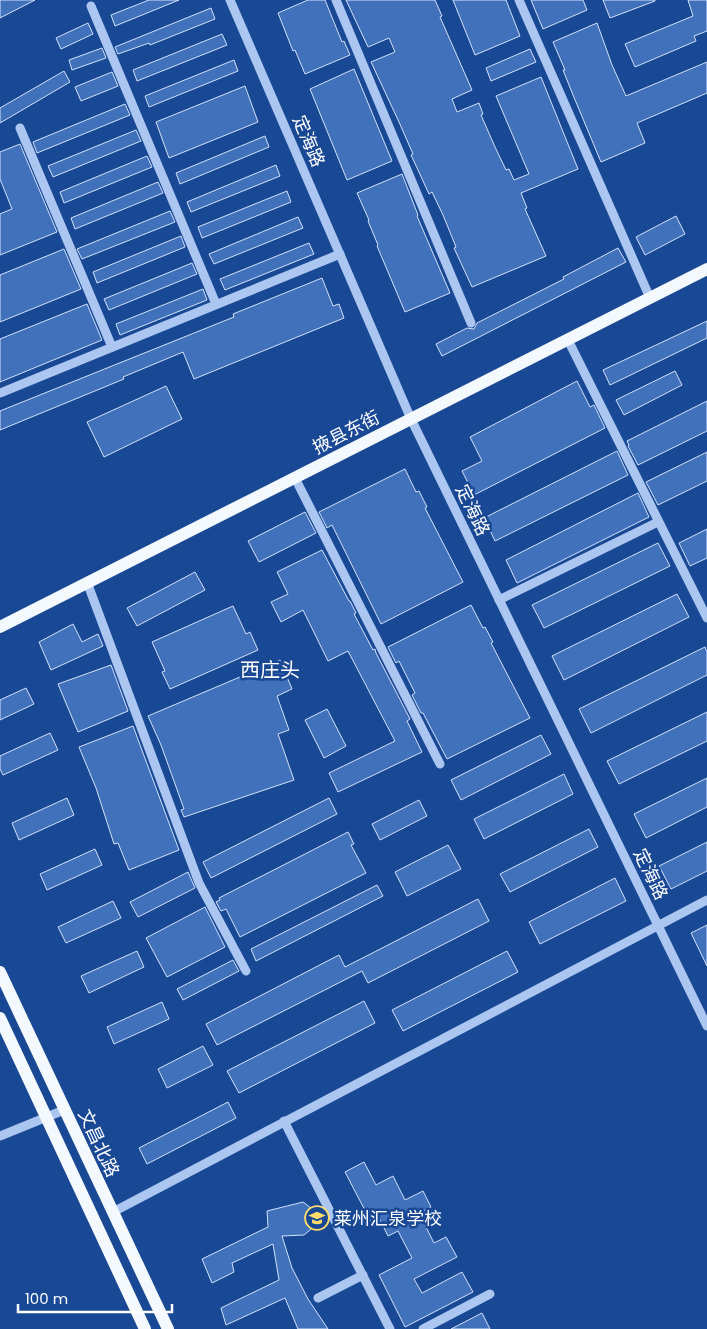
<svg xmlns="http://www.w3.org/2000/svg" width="707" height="1329" viewBox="0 0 707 1329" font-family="Poppins,'Noto Sans SC',sans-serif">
	<rect width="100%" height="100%" fill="#194895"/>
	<g fill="#4271bc" stroke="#d2e2fb">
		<polygon points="0,0 35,0 0,18"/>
		<polygon points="149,0 179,0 115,26 111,15"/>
		<polygon points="308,0 325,0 342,42 344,41 350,55 305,74 295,50 293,51 278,13"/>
		<polygon points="346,0 435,0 442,16 440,17 472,90 452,99 457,112 479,103 483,114 481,115 495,147 506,170 509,169 514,180 529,174 496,96 541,77 578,169 521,193 527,208 525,209 546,256 472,287 454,248 456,247 443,215 432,192 429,194 418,170 411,155 413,154 399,122 371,62 395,52 389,38 368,47"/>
		<polygon points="453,0 506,0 520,36 475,55"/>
		<polygon points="531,0 583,0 587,10 543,29"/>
		<polygon points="603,0 655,0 655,1 610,18"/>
		<polygon points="688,0 707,0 707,31 694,36 696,41 635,67 625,44 693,16"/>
		<polygon points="211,8 215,19 150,45 149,43 118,54 115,47"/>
		<polygon points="88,23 93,34 61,49 56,38"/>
		<polygon points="597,23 612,65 626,96 707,62 707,93 637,123 645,143 601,162 573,95 563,70 565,70 553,42"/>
		<polygon points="222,34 227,45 137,81 133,70"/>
		<polygon points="102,48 106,58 72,70 69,60"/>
		<polygon points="530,49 536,62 491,81 486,68"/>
		<polygon points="234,60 238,71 149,107 145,96"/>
		<polygon points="354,69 392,161 347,180 310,89"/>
		<polygon points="64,71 70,82 0,123 0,108"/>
		<polygon points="112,72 118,86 81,101 75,87"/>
		<polygon points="245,86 258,122 169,158 156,122"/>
		<polygon points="125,104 130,115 37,153 33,142"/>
		<polygon points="136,130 141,141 53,177 48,166"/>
		<polygon points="265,136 269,147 180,184 176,173"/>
		<polygon points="20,144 57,232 0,255 0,214 12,209 0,179 0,152"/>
		<polygon points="147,156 152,167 64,203 60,192"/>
		<polygon points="276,165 280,176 191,212 187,202"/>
		<polygon points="402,174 418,215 417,216 450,293 405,312 377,246 378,245 368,221 369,220 357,193"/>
		<polygon points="158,182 163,193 75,229 71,218"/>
		<polygon points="287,191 291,202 202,238 198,227"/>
		<polygon points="170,211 175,222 82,259 77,249"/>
		<polygon points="676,216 685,234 645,255 636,237"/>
		<polygon points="298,217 303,228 214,264 209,254"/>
		<polygon points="181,236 185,247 97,283 93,272"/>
		<polygon points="309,243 314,254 225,290 220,279"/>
		<polygon points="618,248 626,262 442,356 436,344 467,328 474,329 477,323 564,279 563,277"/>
		<polygon points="64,249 81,289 0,322 0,275"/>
		<polygon points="192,263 197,274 109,310 104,299"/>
		<polygon points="322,278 333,306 339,304 344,318 194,379 183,352 123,377 124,379 0,430 0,411 234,317 233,314"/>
		<polygon points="203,289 207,300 120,335 116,324"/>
		<polygon points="87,304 102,340 0,382 0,339"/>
		<polygon points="707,321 707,338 610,385 603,370"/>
		<polygon points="675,371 682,385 624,415 616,400"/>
		<polygon points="577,381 590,407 594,405 605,428 474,495 462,471 482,461 470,437"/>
		<polygon points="166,386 182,419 104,457 87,422"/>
		<polygon points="707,401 707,431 638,465 628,446 629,445 627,441"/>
		<polygon points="617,451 628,475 495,541 484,518"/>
		<polygon points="707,452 707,481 658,505 646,482"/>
		<polygon points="405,469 416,492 419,491 427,507 425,508 463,582 381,624 332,525 327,528 319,512"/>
		<polygon points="638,493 649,517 517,583 506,560"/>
		<polygon points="305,512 316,533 259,562 248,541"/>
		<polygon points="707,529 707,558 690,566 679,543"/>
		<polygon points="658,543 670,566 544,628 532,605"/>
		<polygon points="322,550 349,601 350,601 356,613 354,614 373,650 375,649 376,653 410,719 407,721 422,752 338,792 329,773 395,741 348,651 328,661 303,610 281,622 271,602 288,594 277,572"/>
		<polygon points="195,572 205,590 137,626 127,608"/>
		<polygon points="677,594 689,617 564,680 552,656"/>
		<polygon points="471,605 483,628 485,627 493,642 491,643 530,718 447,759 423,713 421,713 412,695 415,693 399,661 396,663 388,647"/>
		<polygon points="233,606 246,634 250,632 258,650 170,689 162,672 165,671 152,642"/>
		<polygon points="73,624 82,642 98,634 103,646 51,670 39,642"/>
		<polygon points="705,647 707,652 707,675 591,733 579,709"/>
		<polygon points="280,660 292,689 277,696 289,730 278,734 294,780 184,817 181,810 184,809 161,745 148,716"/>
		<polygon points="111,665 128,711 78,732 58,684"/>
		<polygon points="26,688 34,704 0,720 0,700"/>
		<polygon points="327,709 346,746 324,758 305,720"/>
		<polygon points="707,712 707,741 619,784 607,761"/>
		<polygon points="133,726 179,850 129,870 118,843 114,844 96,788 79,747"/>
		<polygon points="50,733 58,750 3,775 0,769 0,756"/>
		<polygon points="541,735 551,754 461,800 451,780"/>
		<polygon points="564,774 573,794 484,839 474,819"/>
		<polygon points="707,778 707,807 646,838 634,814"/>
		<polygon points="67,798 74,815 19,840 12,823"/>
		<polygon points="329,798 337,814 211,878 203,862"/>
		<polygon points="419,800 427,816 380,840 372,824"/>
		<polygon points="589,829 598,847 510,892 500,874"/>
		<polygon points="348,832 354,844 351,845 366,873 240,937 226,909 221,911 216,902 220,900 219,898"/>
		<polygon points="707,842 707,871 671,889 659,866"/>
		<polygon points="448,845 461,869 407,896 395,872"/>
		<polygon points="95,849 102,865 47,890 40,874"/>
		<polygon points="188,872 195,888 138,917 130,902"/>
		<polygon points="615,878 626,901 540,944 529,922"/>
		<polygon points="377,885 383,896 256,961 251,949"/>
		<polygon points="478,899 489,921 368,983 362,971 217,1045 206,1024 339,955 345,967"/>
		<polygon points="113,901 121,918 66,943 58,927"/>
		<polygon points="205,907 225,947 167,977 146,938"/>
		<polygon points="707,925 707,966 691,933"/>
		<polygon points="137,951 144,967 89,993 81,976"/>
		<polygon points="507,951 518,972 403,1031 392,1010"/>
		<polygon points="233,960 239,971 183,1000 177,989"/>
		<polygon points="364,1001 375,1023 239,1093 227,1071"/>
		<polygon points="162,1002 169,1019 114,1044 107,1027"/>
		<polygon points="203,1046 213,1065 167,1088 158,1069"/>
		<polygon points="228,1102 236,1118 147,1164 139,1148"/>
		<polygon points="364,1162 376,1185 393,1176 405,1200 423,1191 431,1207 419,1213 434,1243 446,1237 457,1257 414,1279 422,1293 462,1272 473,1292 405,1327 379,1275 412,1258 398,1231 388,1236 379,1218 371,1222 345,1172"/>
		<polygon points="303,1202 315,1211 316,1225 304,1235 282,1236 292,1268 308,1299 328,1329 298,1329 285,1298 226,1325 221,1308 279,1280 273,1244 232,1263 234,1272 212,1283 202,1259 268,1227 267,1211"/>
		<polygon points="482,1313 490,1329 451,1329"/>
	</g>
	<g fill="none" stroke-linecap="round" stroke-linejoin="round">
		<g stroke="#abc6f0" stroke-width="9">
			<polyline points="230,0 411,419 707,1026"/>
			<polyline points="336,0 471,323"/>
			<polyline points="519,0 650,298"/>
			<polyline points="91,6 216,304"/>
			<polyline points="20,128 112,347"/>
			<polyline points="568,340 707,618"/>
			<polyline points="0,393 340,254"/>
			<polyline points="295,478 440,764"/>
			<polyline points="87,582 199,883 246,971"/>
			<polyline points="499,600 658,522"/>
			<polyline points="284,1121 390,1329"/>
			<polyline points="0,1136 64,1110"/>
			<polyline points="113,1212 707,900"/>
			<polyline points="318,1298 363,1275"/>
			<polyline points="423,1329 490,1294"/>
		</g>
		<g stroke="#f4f8ff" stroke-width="12">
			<polyline points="0,627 707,269"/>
			<polyline points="0,972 168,1329"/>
			<polyline points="0,1018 145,1329"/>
		</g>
	</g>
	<defs>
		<g id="school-ring" transform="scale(1.25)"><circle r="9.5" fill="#194895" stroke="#ffdd6a" stroke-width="1.5"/><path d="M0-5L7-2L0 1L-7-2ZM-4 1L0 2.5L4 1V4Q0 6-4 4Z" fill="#ffdd6a"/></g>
	</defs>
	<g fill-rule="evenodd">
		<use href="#school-ring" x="317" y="1218"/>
	</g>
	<g text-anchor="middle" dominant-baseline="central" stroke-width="5" stroke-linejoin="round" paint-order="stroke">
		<g font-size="18" fill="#fff" stroke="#194895">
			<text transform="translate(309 141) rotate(67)">定海路</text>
			<text transform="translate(346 432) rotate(-27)">掖县东街</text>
			<text transform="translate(473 510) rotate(64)">定海路</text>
			<text transform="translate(651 874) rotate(64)">定海路</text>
			<text transform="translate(99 1143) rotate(65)">文昌北路</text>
		</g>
		<g font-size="18" fill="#fff" stroke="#194895" text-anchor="start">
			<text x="334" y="1218">莱州汇泉学校</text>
		</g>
		<g font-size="20" fill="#fff" stroke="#194895">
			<text x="270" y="670">西庄头</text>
		</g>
	</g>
	<path d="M18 1304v8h154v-8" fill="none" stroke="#ffffff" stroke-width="2.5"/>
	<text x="25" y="1304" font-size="15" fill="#ffffff" stroke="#194895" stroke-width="4" paint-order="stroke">100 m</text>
</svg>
